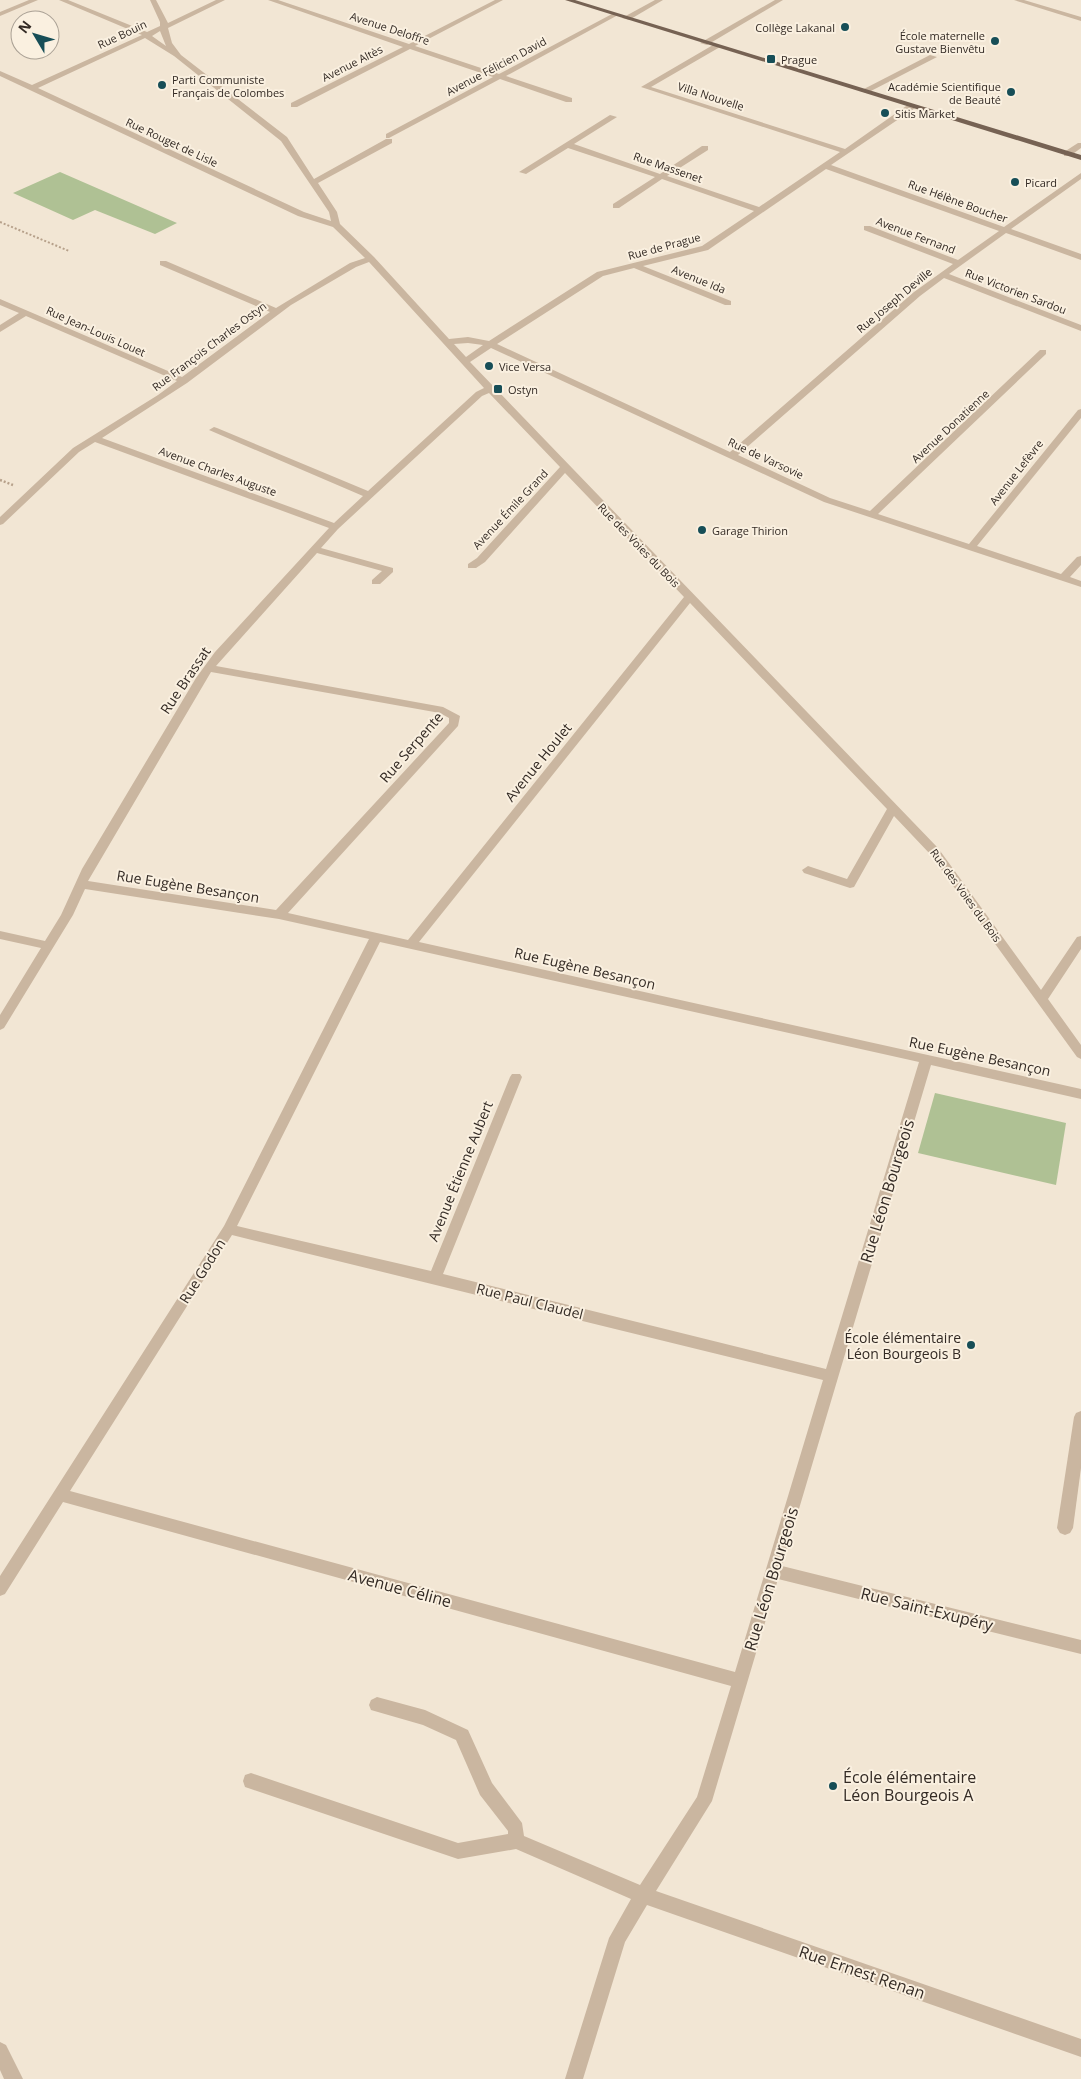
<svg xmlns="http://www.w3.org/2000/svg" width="1081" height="2079" viewBox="0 0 1081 2079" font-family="'Open Sans',sans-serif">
	<rect width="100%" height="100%" fill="#f2e6d4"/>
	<g fill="#afc194">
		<polygon points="60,172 177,223 155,234 95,210 73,220 13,193"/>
		<polygon points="935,1093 1066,1123 1056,1185 918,1153"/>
	</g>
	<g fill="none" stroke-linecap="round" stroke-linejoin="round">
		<polyline stroke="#b6a08a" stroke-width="2" stroke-dasharray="2 2" stroke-linecap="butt" points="0,222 69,251"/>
		<polyline stroke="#b6a08a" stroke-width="2.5" stroke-dasharray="2 2" stroke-linecap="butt" points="0,480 13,485"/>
		<g fill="#cab6a0" fill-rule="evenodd">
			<polygon points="29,0 38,0 0,16 0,12"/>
			<path d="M59,0H68L147,32L160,26V22L150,0H156L168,23L216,0H225L168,28L172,43L181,55L287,137L314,179L386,139H392V143L318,183L337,212L340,224L374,257L449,339L468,337L489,341L597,272L702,246L754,211L662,179L619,208H613V204L655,177L568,148L526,174L519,172L610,115L617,117L574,144L660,174L702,146H708V150L667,176L759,207L840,152L641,87L713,45L720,47L651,87L845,149L909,104H915V108L831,165L1004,227L1081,173V179L1011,229L1081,254V260L1006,233L949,274L1081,325V331L944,278L920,296L738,455L830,498L870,511L1040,350H1046V354L878,514L969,544L1078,410L1081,409V418L977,546L1061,574L1077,557L1081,556V565L1070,577L1081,581V587L824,502L491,348L470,362L938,848L1041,990L1077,937L1081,936V949L1048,999L1081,1045V1059L1077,1057L930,854L894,816L854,887L850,888L804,873L802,870L808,866L847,879L887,809L690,603L419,942L1081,1089V1099L931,1065L782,1566L1081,1640V1654L778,1579L712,1801L656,1891L1081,2039V2057L647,1905L625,1942L583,2079H565L609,1938L631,1899L516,1849L458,1859L251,1789L245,1787L243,1781L245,1775L251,1773L458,1843L508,1834V1831L480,1795L456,1740L423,1725L371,1710L369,1705L371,1700L377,1697L425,1710L468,1730L492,1783L522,1823L524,1836L640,1885L697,1797L731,1686L63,1502L5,1594L0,1596V1576L224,1226L369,939L279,919L85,889L73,915L4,1028L0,1030V1015L41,948L0,939V931L45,941L61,915L82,869L196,678L215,652L329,528L95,442L79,452L3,524L0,525V517L73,448L158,395L177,381L26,316L0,332V325L19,313L0,305V299L182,377L270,312L160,265V261H166L276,308L350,263L365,258L333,227L298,216L0,76V71L32,85L142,35ZM160,31L166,46L152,36ZM145,38L174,56L281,141L329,212L331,221L304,212L38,88ZM826,169L999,231L958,260L870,226H864V230L953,264L914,292L730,452L497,344L603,276L634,268L725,305H731V301L643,266L708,250ZM369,262L484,388L476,392L368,491L217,428L214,427L209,430L363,496L334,523L102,438L187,383L291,305L356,267ZM468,343L483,345L466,357L454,344ZM489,393L560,467L477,558L468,564V568H476L485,562L565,473L684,597L408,940L288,913L458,726L460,716L443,707L216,666L317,553L382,571L372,580V584H380L393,572V568L321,548L338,529L482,396ZM211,672L440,713L449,718V723L276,910L88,881ZM380,942L919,1062L826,1369L443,1274L522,1077L520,1074H512L510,1077L431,1271L237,1226ZM232,1235L823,1380L735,1672L70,1491Z"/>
			<polygon points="268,0 278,0 409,44 495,0 503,0 415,46 499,74 612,14 618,15 506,76 572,98 572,102 566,102 500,79 389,138 386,138 386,134 493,77 410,49 297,107 291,107 291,103 403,47"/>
			<polygon points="655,0 663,0 629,20 622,18"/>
			<polygon points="775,0 783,0 707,45 700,43"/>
			<polygon points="1014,0 1024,0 1081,17 1081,21"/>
			<polygon points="930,55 937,57 867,93 860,91"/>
			<polygon points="1078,143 1081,143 1081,148 1070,156 1064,156 1064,152"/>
			<polygon points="1081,1411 1081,1468 1073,1528 1070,1533 1065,1535 1060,1533 1057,1528 1074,1417 1076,1413"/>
			<polygon points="0,2042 6,2045 23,2079 4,2079 0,2070"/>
		</g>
		<polygon fill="#766253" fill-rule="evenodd" points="565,0 575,0 1081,155 1081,160"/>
	</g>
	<g fill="#174e57" stroke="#faf0e0" stroke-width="2">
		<circle cx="845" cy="27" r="5"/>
		<circle cx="995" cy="41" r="5"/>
		<rect x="766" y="54" width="10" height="10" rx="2.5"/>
		<circle cx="162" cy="85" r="5"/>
		<circle cx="1011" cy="92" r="5"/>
		<circle cx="885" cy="113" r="5"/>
		<circle cx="1015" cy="182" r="5"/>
		<circle cx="489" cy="366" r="5"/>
		<rect x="493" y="384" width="10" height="10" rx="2.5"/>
		<circle cx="702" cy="530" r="5"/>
		<circle cx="971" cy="1345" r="5"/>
		<circle cx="833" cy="1786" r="5"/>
	</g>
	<g text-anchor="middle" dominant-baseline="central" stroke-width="4" stroke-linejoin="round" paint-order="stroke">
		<g font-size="11" fill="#332a24" stroke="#faf0e0" text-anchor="start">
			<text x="835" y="27" text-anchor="end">Collège Lakanal</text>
			<text x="985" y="35" text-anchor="end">École maternelle<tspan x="985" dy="13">Gustave Bienvêtu</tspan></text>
			<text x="781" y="59">Prague</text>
			<text x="172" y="79">Parti Communiste<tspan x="172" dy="13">Français de Colombes</tspan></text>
			<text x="1001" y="86" text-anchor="end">Académie Scientifique<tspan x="1001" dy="13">de Beauté</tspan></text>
			<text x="895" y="113">Sitis Market</text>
			<text x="1025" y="182">Picard</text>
			<text x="499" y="366">Vice Versa</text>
			<text x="508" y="389">Ostyn</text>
			<text x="712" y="530">Garage Thirion</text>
		</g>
		<g font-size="11" fill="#332a24" stroke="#faf0e0">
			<text transform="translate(390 28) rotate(18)">Avenue Deloffre</text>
			<text transform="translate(122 34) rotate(-25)">Rue Bouin</text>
			<text transform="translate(352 63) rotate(-27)">Avenue Altès</text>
			<text transform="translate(496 66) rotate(-28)">Avenue Félicien David</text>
			<text transform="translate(711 96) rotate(18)">Villa Nouvelle</text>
			<text transform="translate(172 142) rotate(25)">Rue Rouget de Lisle</text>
			<text transform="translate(668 167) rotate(19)">Rue Massenet</text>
			<text transform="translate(958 201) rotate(20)">Rue Hélène Boucher</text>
			<text transform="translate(916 235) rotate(21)">Avenue Fernand</text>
			<text transform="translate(664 246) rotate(-15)">Rue de Prague</text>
			<text transform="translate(699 279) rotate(22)">Avenue Ida</text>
			<text transform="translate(1016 291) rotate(21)">Rue Victorien Sardou</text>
			<text transform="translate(894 300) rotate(-40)">Rue Joseph Deville</text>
			<text transform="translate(96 331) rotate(24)">Rue Jean-Louis Louet</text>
			<text transform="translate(209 346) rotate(-37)">Rue François Charles Ostyn</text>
			<text transform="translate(950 426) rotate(-43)">Avenue Donatienne</text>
			<text transform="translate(766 458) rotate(25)">Rue de Varsovie</text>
			<text transform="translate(218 471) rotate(20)">Avenue Charles Auguste</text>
			<text transform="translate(1016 472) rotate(-52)">Avenue Lefèvre</text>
			<text transform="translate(510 509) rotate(-47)">Avenue Émile Grand</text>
			<text transform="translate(639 545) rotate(46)">Rue des Voies du Bois</text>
			<text transform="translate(966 895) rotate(54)">Rue des Voies du Bois</text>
		</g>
		<g font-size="14" fill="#332a24" stroke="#faf0e0">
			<text transform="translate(185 680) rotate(-56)">Rue Brassat</text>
			<text transform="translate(411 747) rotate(-49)">Rue Serpente</text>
			<text transform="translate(538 762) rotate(-51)">Avenue Houlet</text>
			<text transform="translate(188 886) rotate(9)">Rue Eugène Besançon</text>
			<text transform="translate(585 968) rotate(13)">Rue Eugène Besançon</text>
			<text transform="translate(980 1056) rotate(12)">Rue Eugène Besançon</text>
			<text transform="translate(460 1171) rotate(-68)">Avenue Étienne Aubert</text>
			<text transform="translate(202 1271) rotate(-58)">Rue Godon</text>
			<text transform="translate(530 1301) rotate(14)">Rue Paul Claudel</text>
		</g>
		<g font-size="14" fill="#332a24" stroke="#faf0e0" text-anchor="end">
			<text x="961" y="1337">École élémentaire<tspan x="961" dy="16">Léon Bourgeois B</tspan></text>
		</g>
		<g font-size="16" fill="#332a24" stroke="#faf0e0">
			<text transform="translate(887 1191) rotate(-73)">Rue Léon Bourgeois</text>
			<text transform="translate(771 1579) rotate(-73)">Rue Léon Bourgeois</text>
			<text transform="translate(400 1588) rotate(15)">Avenue Céline</text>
			<text transform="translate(927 1609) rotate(14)">Rue Saint-Exupéry</text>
			<text transform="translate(862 1972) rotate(19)">Rue Ernest Renan</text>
		</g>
		<g font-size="16" fill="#332a24" stroke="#faf0e0" text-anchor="start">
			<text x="843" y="1777">École élémentaire<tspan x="843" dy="18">Léon Bourgeois A</tspan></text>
		</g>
	</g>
	<g transform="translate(35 35) rotate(308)"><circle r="24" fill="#faf0e0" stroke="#aaa195"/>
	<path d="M0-4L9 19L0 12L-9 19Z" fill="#174e57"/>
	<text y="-8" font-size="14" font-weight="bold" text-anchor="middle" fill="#332a24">N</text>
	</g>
</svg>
